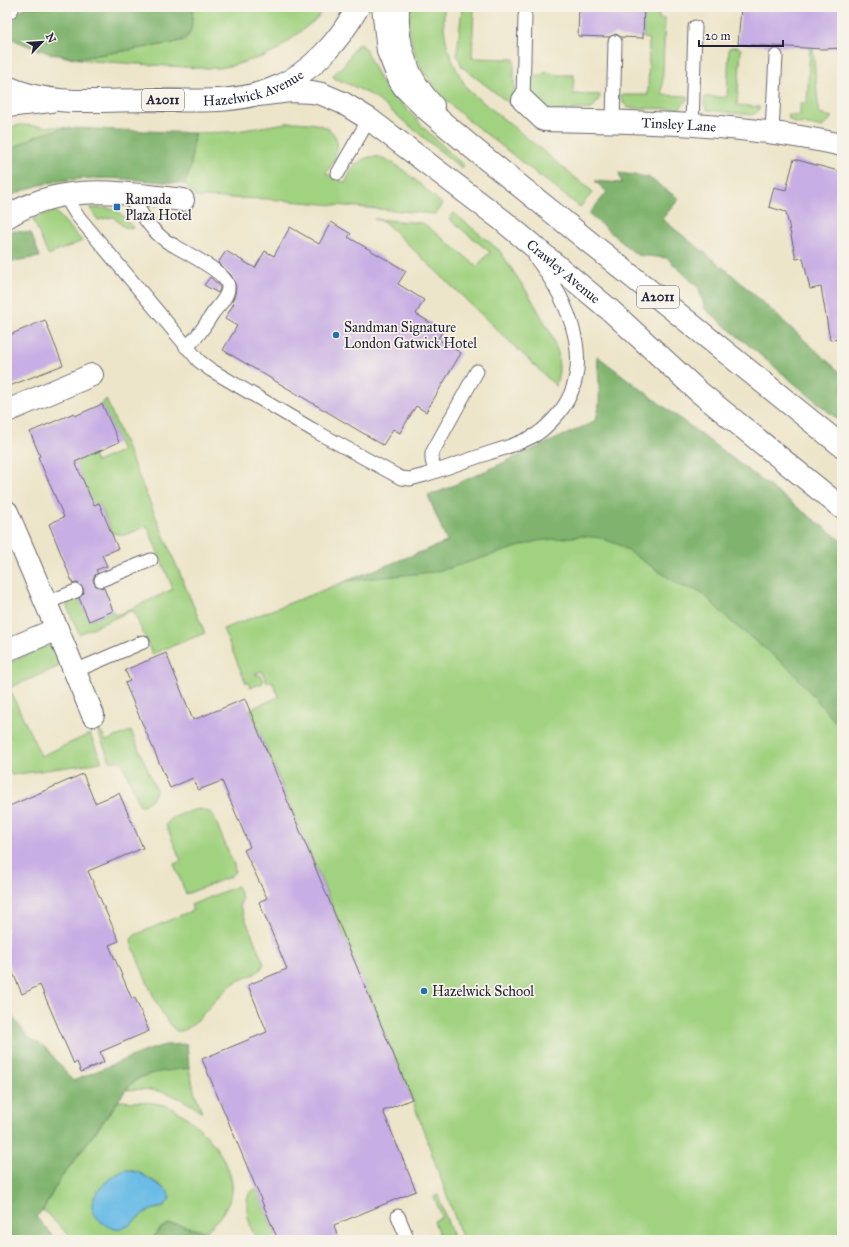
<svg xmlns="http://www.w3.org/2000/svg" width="849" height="1247" viewBox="0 0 849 1247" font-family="'IM FELL Great Primer',serif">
	<rect width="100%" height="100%" fill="#f7f3e8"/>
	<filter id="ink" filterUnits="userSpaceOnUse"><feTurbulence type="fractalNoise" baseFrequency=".025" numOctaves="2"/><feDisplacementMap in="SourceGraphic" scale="8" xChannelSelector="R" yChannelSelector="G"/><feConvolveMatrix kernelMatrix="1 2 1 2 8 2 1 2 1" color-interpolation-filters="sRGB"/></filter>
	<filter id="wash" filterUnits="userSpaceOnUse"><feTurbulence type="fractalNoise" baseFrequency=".012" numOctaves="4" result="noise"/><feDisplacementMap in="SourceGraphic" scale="16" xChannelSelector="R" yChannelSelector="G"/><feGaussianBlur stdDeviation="0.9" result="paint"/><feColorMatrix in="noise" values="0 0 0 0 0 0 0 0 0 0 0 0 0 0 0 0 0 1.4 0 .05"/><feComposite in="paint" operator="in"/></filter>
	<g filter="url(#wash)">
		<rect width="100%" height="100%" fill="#ede5c9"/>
		<g fill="#a1d280" stroke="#627a5e" fill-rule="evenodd">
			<polygon points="193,7 326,7 315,20 276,51 265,56 234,65 220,68 198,68 93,61 60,56 80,58 173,43 185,40 190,33"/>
			<path d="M408,7H444C444,16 443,26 445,35C448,55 458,73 468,90L593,192L580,207C553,186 525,165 498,143C473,124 445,104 427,77C414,58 406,30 408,7Z"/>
			<polygon points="462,7 474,7 472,58 514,59 514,107 462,67 457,54"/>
			<polygon points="644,7 659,7 659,19 665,19 662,95 688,96 688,99 679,109 628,108 624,104 620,95 648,95 649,39 643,38"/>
			<polygon points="810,17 819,114 833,117 822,127 795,123 789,119 788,115 800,116 800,103 807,103 810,48"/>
			<polygon points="361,43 365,49 380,80 424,128 464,166 461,168 373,96 353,86 334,78 333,75 345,64 356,46"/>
			<polygon points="732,47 738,47 741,49 737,105 760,107 757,112 752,115 707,110 704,104 705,97 727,97 729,48"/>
			<polygon points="547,72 557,75 574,75 573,94 600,95 600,97 592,109 546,111 529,91 530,80"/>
			<path d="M292,122C308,123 333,122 337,142C338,147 337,152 335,157C333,163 329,168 326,173L345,183C349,176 352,167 359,162C365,157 375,155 383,158C399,163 428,192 442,204L435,214L268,199L196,197L185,184L191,166L194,133L231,132Z"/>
			<path d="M20,125L71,128C47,131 27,138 7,153V128Z"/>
			<path d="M90,208C117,208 116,207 133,228L124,227L113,217L98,220Z"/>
			<polygon points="55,211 82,241 48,255 33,219"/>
			<polygon points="454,213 499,250 531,298 551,334 558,353 559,370 556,386 392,229 383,221 374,219 423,223 477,266 490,252 449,219"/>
			<polygon points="106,399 205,633 152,654 133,610 79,634 66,604 79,598 89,621 113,611 115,615 122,613 173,589 147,526 125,535 112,533 99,503 93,505 73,458 91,450 96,462 122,451 102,404"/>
			<polygon points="620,452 842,610 842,1240 463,1240 412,1099 250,709 279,697 272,681 267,683 262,671 255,674 261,676 263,683 250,688 248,682 246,683 223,629 447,542"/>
			<polygon points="51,644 60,666 9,688 41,756 90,734 102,762 11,775 7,767 7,664"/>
			<path d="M96,727L103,735L106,741L131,731L156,789C156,798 148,803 140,806L123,764L119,761H110Z"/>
			<path d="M201,809L211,813L213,815L234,865L235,871L230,877L186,894L174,864L181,861L166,825C169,816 193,810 201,809Z"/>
			<path d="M237,886L242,898L240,906L264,964C258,976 247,976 236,982C229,986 223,993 217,999C206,1008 192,1033 177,1031C161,1022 140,964 132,945L131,939L135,935L193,910L191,905Z"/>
			<path d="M189,1068L194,1090L202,1112C176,1094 157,1087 126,1090C142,1070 165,1071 189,1068Z"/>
			<path d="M119,1101C134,1102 150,1101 164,1105C192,1113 237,1162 232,1192C229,1209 217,1220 206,1232L175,1224L161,1228L151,1240H74L43,1210L58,1182ZM130,1170C140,1172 176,1190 168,1202C163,1210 153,1208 146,1212C134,1219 132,1229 114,1229C109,1225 98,1220 95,1214C86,1196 113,1170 130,1170Z"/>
			<path d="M257,1188L276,1236L268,1240H256C250,1226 238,1195 257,1188Z"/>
			<polygon points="438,1195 454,1240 441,1240 434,1221 442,1217 434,1197"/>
		</g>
		<g fill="#80b46e" stroke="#516b54">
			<path d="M25,7H193V10C191,30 194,37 173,43L80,58L51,54L21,43L7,36V25Z"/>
			<path d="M71,128L194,133L191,166L185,184C125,179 62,169 7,198V153C27,138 47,131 71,128Z"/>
			<polygon points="619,173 648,177 679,199 662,219 730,273 842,374 842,423 705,309 699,288 667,258 637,255 589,214 607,192 595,181 622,183"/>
			<polygon points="9,231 17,231 31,233 40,257 7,262 7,232"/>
			<path d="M597,356L842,541V730L792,671L774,656L729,620L705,596L699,591L681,586L619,545L601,538L582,536L537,541L450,568L433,572L346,581L447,542L428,495L441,491L589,424C592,422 595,421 596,418C602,406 598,370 597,356Z"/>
			<path d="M7,1010L28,1037L46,1048L73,1081L145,1051L165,1045L187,1044L189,1068C170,1071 147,1071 131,1083L58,1182L43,1210L36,1217L56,1240H7Z"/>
			<polygon points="169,1224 180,1225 206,1232 197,1240 151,1240 161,1228"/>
		</g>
		<path fill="#6abce6" stroke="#466f90" d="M126,1170L140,1173L165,1189L168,1192L170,1198C165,1209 156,1207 147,1212C137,1216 134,1225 121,1229C115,1230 109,1228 104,1224C85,1210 91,1197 105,1183C111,1178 118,1172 126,1170Z"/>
		<g id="blocks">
			<g fill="#c7aee4">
				<polygon points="579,7 644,7 643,38 621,37 616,34 609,37 578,36"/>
				<polygon points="741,7 842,7 842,48 822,49 738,44"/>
				<polygon points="794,159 842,172 842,339 830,340 821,287 810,289 803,258 796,259 786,212 769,207 774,187 786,190"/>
				<polygon points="331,222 351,234 348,237 406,271 398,284 424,300 416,314 443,330 438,339 461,353 426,412 416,406 400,433 393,429 383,445 223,350 237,326 225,319 234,303 232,302 235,295 236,286 231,275 218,263 226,251 255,268 265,251 274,256 290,227 319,244"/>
				<polygon points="210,277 219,285 220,289 218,293 204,285"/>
				<polygon points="45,320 63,365 7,387 7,336"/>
				<polygon points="102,404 119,442 75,462 94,505 99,503 118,549 102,555 107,566 96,570 98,573 95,575 93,579 94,583 96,586 104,588 113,611 89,621 79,598 84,593 83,588 78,583 73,584 49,524 64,517 38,457 40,456 30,432 74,413 75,416"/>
				<polygon points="166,653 193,720 245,699 412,1099 383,1111 416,1191 334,1225 339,1240 278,1240 202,1059 267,1032 248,985 287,969 259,902 267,898 244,850 250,847 222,781 198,790 193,778 170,788 125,683 130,681 125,670"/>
				<polygon points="83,774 95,803 119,793 143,848 88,871 119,941 109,945 132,999 135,998 149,1031 100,1052 104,1062 81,1072 77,1062 74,1064 40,985 22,994 7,959 7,807"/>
			</g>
		</g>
	</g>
	<g filter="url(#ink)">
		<use href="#blocks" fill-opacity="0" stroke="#69666d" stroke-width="1"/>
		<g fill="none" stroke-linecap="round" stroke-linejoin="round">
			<g stroke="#69666d" stroke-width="15">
				<g id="service">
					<polyline points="523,100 525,16"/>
					<polyline points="613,121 615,42"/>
					<polyline points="692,124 695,27"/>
					<polyline points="772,131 776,56"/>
					<polyline points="338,173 369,119"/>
					<path d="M64,194L76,214L199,361L211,370L315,431L401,478L410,479L425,475C446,468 468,460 489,453C505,448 522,443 537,434C546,428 552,421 559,413C598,364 568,300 535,257"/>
					<path d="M124,194C137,202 142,217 152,228C156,233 161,237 166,241C179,249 227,272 228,286C229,296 219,305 213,313C205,325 198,338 186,347"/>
					<polyline points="435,471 432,460 432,453 477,371"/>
					<polyline points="101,580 151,560"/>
					<polyline points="46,603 76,591"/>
					<polyline points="75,671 143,642"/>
					<polyline points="398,1216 408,1240"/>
				</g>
			</g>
			<g stroke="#69666d" stroke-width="24">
				<g id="minor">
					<path id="s1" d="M523,100L544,120C645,122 743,123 842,145"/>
					<path d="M7,217C63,181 121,193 183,200"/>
					<polyline points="7,411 92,375"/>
					<polyline points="7,512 57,629 7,650"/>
					<polyline points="57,629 93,715"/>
				</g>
			</g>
			<g stroke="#69666d" stroke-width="24">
				<g id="tertiary">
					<path d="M398,7C396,44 407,79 433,106"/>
					<polyline points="7,8 8,7"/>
					<polyline points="7,106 51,101"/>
				</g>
			</g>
			<g stroke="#69666d" stroke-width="24">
				<g id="primary">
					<polyline points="383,7 388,51 400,81 404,87 424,107 474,149 842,446"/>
					<path id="s2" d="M7,87C50,107 102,100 148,100C191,100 237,105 277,87C312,72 340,40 358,7"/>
					<path id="s3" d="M258,95L290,91L312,92L322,94L343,103L369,119L502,220L610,310L699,392L842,508"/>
				</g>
			</g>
			<use href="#service" stroke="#fff" stroke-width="13"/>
			<use href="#minor" stroke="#fff" stroke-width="22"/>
			<use href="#tertiary" stroke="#fff" stroke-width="22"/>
			<use href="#primary" stroke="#fff" stroke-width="22"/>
		</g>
	</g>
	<g fill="#1f6fb2" stroke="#f7f3e8" stroke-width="1.5">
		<rect x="113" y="203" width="8" height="8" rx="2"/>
		<circle cx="336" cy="335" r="4"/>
		<circle cx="424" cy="991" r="4"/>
	</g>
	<g text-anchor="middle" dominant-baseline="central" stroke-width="3.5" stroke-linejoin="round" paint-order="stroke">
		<g fill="#f7f3e8" stroke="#62616f" stroke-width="1">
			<rect x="142" y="89" width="42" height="22" rx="3"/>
			<rect x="637" y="286" width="42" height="22" rx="3"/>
		</g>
		<g font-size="13" font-weight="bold" fill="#22223b">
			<text x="163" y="100">A2011</text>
			<text x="658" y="297">A2011</text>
		</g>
		<g font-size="14" fill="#22223b" stroke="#f7f3e8">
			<text stroke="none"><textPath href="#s2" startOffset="250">Hazelwick Avenue</textPath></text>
			<text stroke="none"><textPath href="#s1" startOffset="164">Tinsley Lane</textPath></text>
			<text stroke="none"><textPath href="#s3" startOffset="365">Crawley Avenue</textPath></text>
		</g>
		<g font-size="14" fill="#22223b" stroke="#f7f3e8" text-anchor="start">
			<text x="125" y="199">Ramada<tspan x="125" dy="16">Plaza Hotel</tspan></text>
			<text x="344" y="327">Sandman Signature<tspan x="344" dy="16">London Gatwick Hotel</tspan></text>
			<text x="432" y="991">Hazelwick School</text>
		</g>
	</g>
	<rect width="849" height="1247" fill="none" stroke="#f7f3e8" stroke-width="24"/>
	<g transform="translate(42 42) rotate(65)" stroke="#f7f3e8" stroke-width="3" paint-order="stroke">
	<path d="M0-3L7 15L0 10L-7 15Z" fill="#22223b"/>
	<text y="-6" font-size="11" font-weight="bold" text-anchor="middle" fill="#22223b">N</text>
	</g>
	<path d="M699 40v6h84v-6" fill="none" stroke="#22223b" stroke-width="2"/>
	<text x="705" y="40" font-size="12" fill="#22223b" stroke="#f7f3e8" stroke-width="3" paint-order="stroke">20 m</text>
</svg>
